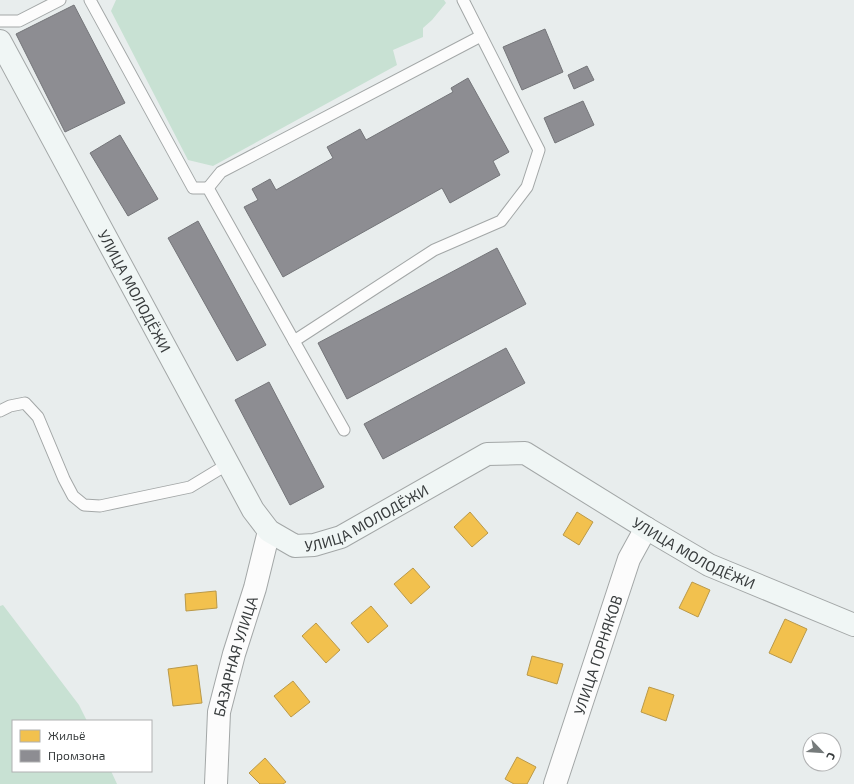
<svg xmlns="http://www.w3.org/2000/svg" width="854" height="784" viewBox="0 0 854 784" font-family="'Exo 2',sans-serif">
	<rect width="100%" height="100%" fill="#e8eded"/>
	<g fill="#c8e1d3">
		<polygon points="116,0 444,0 446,3 432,20 423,28 423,37 393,50 397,65 213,166 188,160 111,11"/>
		<polygon points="3,605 79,705 87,721 13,721 13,771 111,771 117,784 0,784 0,606"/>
	</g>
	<g fill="#f2c14e" stroke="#ba9949">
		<polygon points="470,512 488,533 472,547 454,527"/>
		<polygon points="577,512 593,522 579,545 563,535"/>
		<polygon points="413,568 430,587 411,604 394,584"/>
		<polygon points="692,582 710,590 698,617 679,608"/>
		<polygon points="216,591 217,608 186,611 185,594"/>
		<polygon points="371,606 388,626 368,643 351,623"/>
		<polygon points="785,619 807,629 791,663 769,653"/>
		<polygon points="316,623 340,650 326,663 302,636"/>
		<polygon points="532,656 563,664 557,684 527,675"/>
		<polygon points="197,665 202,703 173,706 168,669"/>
		<polygon points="293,681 310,702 291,717 274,696"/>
		<polygon points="649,687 674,695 666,721 641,712"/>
		<polygon points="517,757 536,767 527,784 514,784 505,779"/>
		<polygon points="265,758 286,782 283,784 260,784 249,773"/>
	</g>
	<g fill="#8d8d92" stroke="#747579">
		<polygon points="74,5 125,103 65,132 16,34"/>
		<polygon points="545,29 563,72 522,90 503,47"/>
		<polygon points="587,66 594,80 574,89 568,75"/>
		<polygon points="468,78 509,152 493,161 500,175 450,203 442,188 283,277 244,207 258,200 252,189 270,179 276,190 333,158 327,147 360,129 366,140 453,92 451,88"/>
		<polygon points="583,101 594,125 555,143 544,118"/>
		<polygon points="120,135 158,199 128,216 90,153"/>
		<polygon points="198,221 266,345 237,361 168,238"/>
		<polygon points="497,248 526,304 347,399 318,343"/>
		<polygon points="506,348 525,383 383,459 364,424"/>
		<polygon points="269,382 324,487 290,505 235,400"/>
	</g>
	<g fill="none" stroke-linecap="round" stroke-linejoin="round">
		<g stroke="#a3a7a7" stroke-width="13">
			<g id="lane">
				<polyline points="90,0 193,188 208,188 344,430"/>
				<polyline points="0,21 19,21 60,0"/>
				<polyline points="208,188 221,172 481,36"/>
				<polyline points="294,341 434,250 501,221 527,187 539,150 463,0"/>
				<polyline points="0,411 10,406 25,403 38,417 64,479 73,496 84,505 100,506 190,487 228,464"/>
			</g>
		</g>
		<g stroke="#a3a7a7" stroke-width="24">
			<g id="street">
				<path id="s1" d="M216,784L219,712L234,654L255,588L269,531"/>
				<path id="s2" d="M555,784L629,559L646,528"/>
			</g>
		</g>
		<g stroke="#a3a7a7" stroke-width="24">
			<g id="secondary">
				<path id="s3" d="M0,41L253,510L269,531L295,546L314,545L341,537L487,454L525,453L646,528L709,565L854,625"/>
			</g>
		</g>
		<use href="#lane" stroke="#fcfcfc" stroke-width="11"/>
		<use href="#street" stroke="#fcfcfc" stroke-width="22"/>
		<use href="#secondary" stroke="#f0f6f5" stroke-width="22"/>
	</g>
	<g text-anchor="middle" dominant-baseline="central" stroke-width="4" stroke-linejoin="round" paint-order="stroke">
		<g font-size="15" fill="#393d3e" stroke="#fff">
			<text stroke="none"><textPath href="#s3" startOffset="284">УЛИЦА МОЛОДЁЖИ</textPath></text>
			<text stroke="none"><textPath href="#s3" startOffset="667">УЛИЦА МОЛОДЁЖИ</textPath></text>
			<text stroke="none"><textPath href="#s3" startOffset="1039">УЛИЦА МОЛОДЁЖИ</textPath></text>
			<text stroke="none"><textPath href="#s2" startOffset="136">УЛИЦА ГОРНЯКОВ</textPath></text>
			<text stroke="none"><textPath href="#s1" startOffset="130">БАЗАРНАЯ УЛИЦА</textPath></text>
		</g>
	</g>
	<rect x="12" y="720" width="140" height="52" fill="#ffffff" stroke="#b0b1b2"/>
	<rect x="20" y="730" width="20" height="12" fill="#f2c14e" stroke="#b0b1b2"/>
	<text x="48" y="740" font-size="12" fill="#393d3e">Жильё</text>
	<rect x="20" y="750" width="20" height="12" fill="#8d8d92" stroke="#b0b1b2"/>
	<text x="48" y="760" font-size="12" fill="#393d3e">Промзона</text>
	<g transform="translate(822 752) rotate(115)"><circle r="19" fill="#ffffff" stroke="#b0b1b2"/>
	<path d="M0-3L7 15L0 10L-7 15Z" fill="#767b7b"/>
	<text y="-6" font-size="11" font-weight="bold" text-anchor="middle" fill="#393d3e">С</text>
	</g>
</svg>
